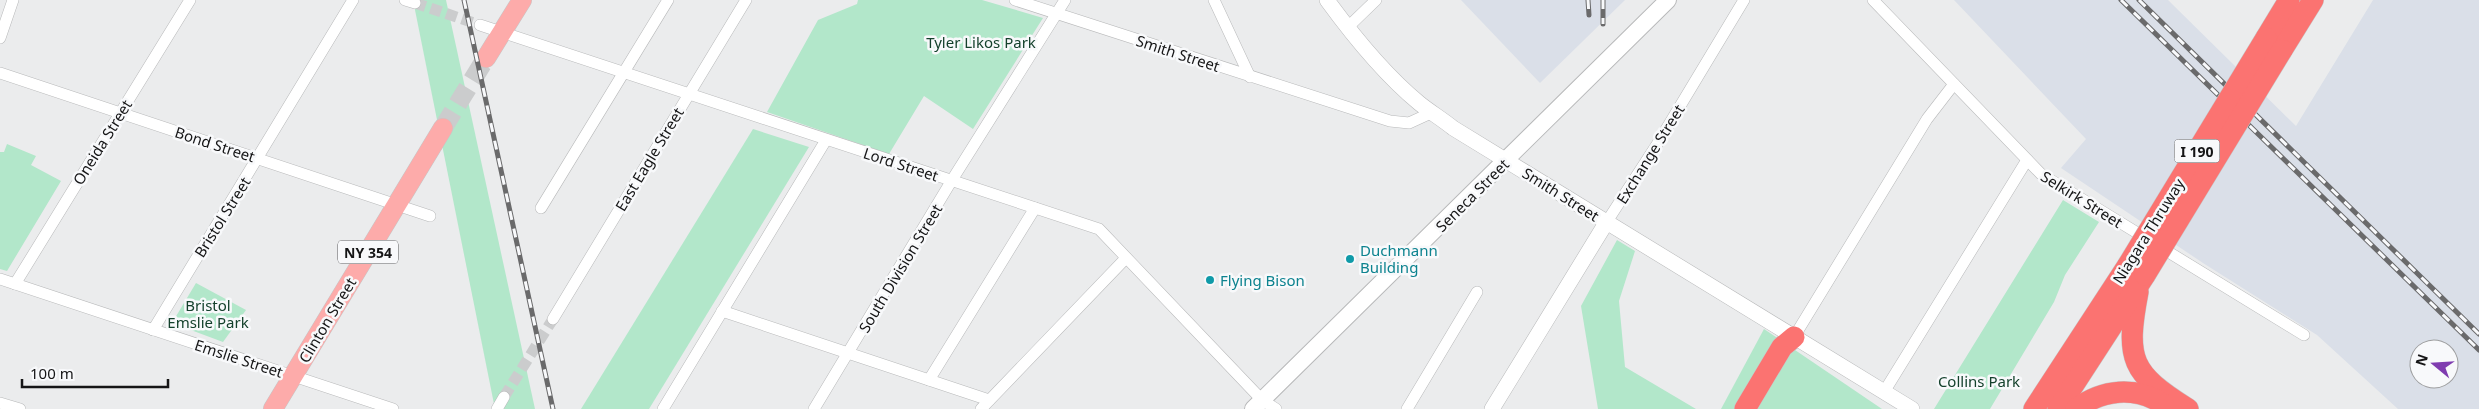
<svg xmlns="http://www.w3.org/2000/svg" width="2479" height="409" viewBox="0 0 2479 409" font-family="'Noto Sans',sans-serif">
	<rect width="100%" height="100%" fill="#ebeced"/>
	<g fill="#dadfe8" fill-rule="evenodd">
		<polygon points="1461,0 1625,0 1540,83"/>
		<path d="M1954,0H2168L2296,126L2373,0H2479V409H2398L2317,335L2203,263L2061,168L2086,139ZM2419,349H2449V379H2419Z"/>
	</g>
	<g fill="#b2e7ca">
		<polygon points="413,0 446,0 535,409 495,409"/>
		<polygon points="858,0 982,0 1043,18 973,129 924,96 889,154 767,112 818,20 857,4"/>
		<polygon points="753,129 809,147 649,409 581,409"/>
		<polygon points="7,144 36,156 31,165 61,181 7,271 0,269 0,152 4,152"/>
		<polygon points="2063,200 2099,222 2065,275 2054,302 1990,409 1934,409"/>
		<polygon points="1617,240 1635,251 1619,301 1625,367 1696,409 1598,409 1581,306"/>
		<polygon points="196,283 246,310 223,342 172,323"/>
		<polygon points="1764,329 1882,409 1721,409"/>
	</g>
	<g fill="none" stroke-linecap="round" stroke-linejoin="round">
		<g stroke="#cbcccd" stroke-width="11" stroke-dasharray="11 5.5" stroke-linecap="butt">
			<polyline points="415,3 480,25"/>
			<polyline points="504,397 553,319"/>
		</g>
		<polyline stroke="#cbcccd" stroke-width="19" stroke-dasharray="19 9" stroke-linecap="butt" points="443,128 486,58"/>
		<g stroke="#b8b9ba" stroke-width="12">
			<g id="minor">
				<polyline points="405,0 415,3"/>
				<polyline points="1015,0 1390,121 1409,123 1433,112"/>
				<polyline points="1214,0 1250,77"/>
				<polyline points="1873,0 2041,174 2304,335"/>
				<polyline points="480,25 1099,229 1262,400 1276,409"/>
				<polyline points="1347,28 1376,0"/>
				<polyline points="0,38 13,0"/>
				<polyline points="0,73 430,216"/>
				<polyline points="541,208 668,0"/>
				<polyline points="1606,223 1656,146 1744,0"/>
				<polyline points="0,279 393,409"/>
				<polyline points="15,284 190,0"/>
				<polyline points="722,311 989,400"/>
				<polyline points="553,319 746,0"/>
				<polyline points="153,330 353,0"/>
				<polyline points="1794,337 1927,119 1954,84"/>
				<polyline points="929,380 1035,208"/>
				<polyline points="1884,392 2027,160"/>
				<polyline points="0,403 20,409"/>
				<polyline points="497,409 504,397"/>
				<polyline points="663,409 826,140"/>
				<polyline points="814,409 952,180 1065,0"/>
				<polyline points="981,409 1126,258"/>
				<polyline points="1407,409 1477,292"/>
			</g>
		</g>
		<g stroke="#b8b9ba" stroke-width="16">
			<g id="tertiary">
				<path d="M1327,0C1354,37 1384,74 1419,103C1430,112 1442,119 1453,128L1912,409"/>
				<polyline points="1492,409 1606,223"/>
			</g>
		</g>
		<g stroke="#b8b9ba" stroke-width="18">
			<polyline id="secondary" points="1253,409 1668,0"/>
		</g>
		<g stroke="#c7c7c7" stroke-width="20">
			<g id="primary">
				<polyline points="486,58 522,0"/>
				<polyline points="273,409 443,128"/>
			</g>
		</g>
		<g stroke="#c7c7c7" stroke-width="22">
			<g id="motorway">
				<polyline points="2266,38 2289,0"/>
				<polyline points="2282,50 2313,0"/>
				<path d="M2138,292C2125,360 2131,373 2188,409"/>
				<polyline points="1745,409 1782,347 1794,337"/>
				<polyline points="2034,409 2128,265"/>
				<polyline points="2058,409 2145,275"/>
				<path d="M2076,409C2103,389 2135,386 2163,404"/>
			</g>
		</g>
		<use href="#minor" stroke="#fff" stroke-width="11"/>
		<use href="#tertiary" stroke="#fff" stroke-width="15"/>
		<use href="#secondary" stroke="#fff" stroke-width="16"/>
		<use href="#primary" stroke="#fdabaa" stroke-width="19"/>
		<use href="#motorway" stroke="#fb7371" stroke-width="21"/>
		<g stroke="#6a6a6b" stroke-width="5">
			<g id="rail">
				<polyline points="464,0 553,409"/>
				<polyline points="1588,0 1589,15"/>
				<polyline points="1603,0 1603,24"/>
				<polyline points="2121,0 2479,350"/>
				<polyline points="2139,0 2479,334"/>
			</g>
		</g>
		<use href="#rail" stroke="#f8f9fb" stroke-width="3" stroke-dasharray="9" stroke-linecap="butt"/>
		<g stroke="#c7c7c7" stroke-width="22" stroke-linecap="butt">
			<g id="motorway-bridge">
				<polyline points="2128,265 2266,38"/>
				<polyline points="2145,275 2282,50"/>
			</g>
		</g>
		<use href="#motorway-bridge" stroke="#fb7371" stroke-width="21"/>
	</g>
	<g fill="#0f9aa8" stroke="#f8f9fb" stroke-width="2">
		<circle cx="1350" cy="259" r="5"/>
		<circle cx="1210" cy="280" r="5"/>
	</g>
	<g text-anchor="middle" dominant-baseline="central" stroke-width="5" stroke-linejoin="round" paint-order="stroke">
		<g fill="#f8f9fb" stroke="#59595b" stroke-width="1">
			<rect x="2174.5" y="139.5" width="45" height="23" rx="4"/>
			<rect x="338" y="240.5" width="60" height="23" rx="4"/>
		</g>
		<g font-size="14" font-weight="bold" fill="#151516">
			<text x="2197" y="151">I 190</text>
			<text x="368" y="252">NY 354</text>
		</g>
		<g font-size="15" fill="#14412c" stroke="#f8f9fb">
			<text x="981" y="42">Tyler Likos Park</text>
			<text x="208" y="305">Bristol<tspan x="208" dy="17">Emslie Park</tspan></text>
			<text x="1979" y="381">Collins Park</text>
		</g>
		<g font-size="15" fill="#151516" stroke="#f8f9fb">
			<text transform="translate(1178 53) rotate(18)">Smith Street</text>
			<text transform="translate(102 142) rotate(-58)">Oneida Street</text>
			<text transform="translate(215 144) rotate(18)">Bond Street</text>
			<text transform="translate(1650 154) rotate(-58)">Exchange Street</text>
			<text transform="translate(649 159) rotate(-59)">East Eagle Street</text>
			<text transform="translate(901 164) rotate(18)">Lord Street</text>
			<text transform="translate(1561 194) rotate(32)">Smith Street</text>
			<text transform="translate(1472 195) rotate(-45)">Seneca Street</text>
			<text transform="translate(2082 199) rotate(32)">Selkirk Street</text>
			<text transform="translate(222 217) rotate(-58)">Bristol Street</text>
			<text transform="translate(2148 231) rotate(-58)">Niagara Thruway</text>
			<text transform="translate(900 268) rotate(-59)">South Division Street</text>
			<text transform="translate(327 320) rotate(-59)">Clinton Street</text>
			<text transform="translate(239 358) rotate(18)">Emslie Street</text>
		</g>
		<g font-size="15" fill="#0d838f" stroke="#f8f9fb" text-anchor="start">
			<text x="1360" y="250">Duchmann<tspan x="1360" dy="17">Building</tspan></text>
			<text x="1220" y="280">Flying Bison</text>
		</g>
	</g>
	<g transform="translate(2434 364) rotate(288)"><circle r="24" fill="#f8f9fb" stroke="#9d9e9f"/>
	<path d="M0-4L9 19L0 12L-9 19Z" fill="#7f3cb0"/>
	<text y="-8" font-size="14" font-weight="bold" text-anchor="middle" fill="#151516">N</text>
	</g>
	<path d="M22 379v8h146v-8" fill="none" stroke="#151516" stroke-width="2.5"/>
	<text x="30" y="379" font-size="15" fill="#151516" stroke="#f8f9fb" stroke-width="4" paint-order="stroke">100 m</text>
</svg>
